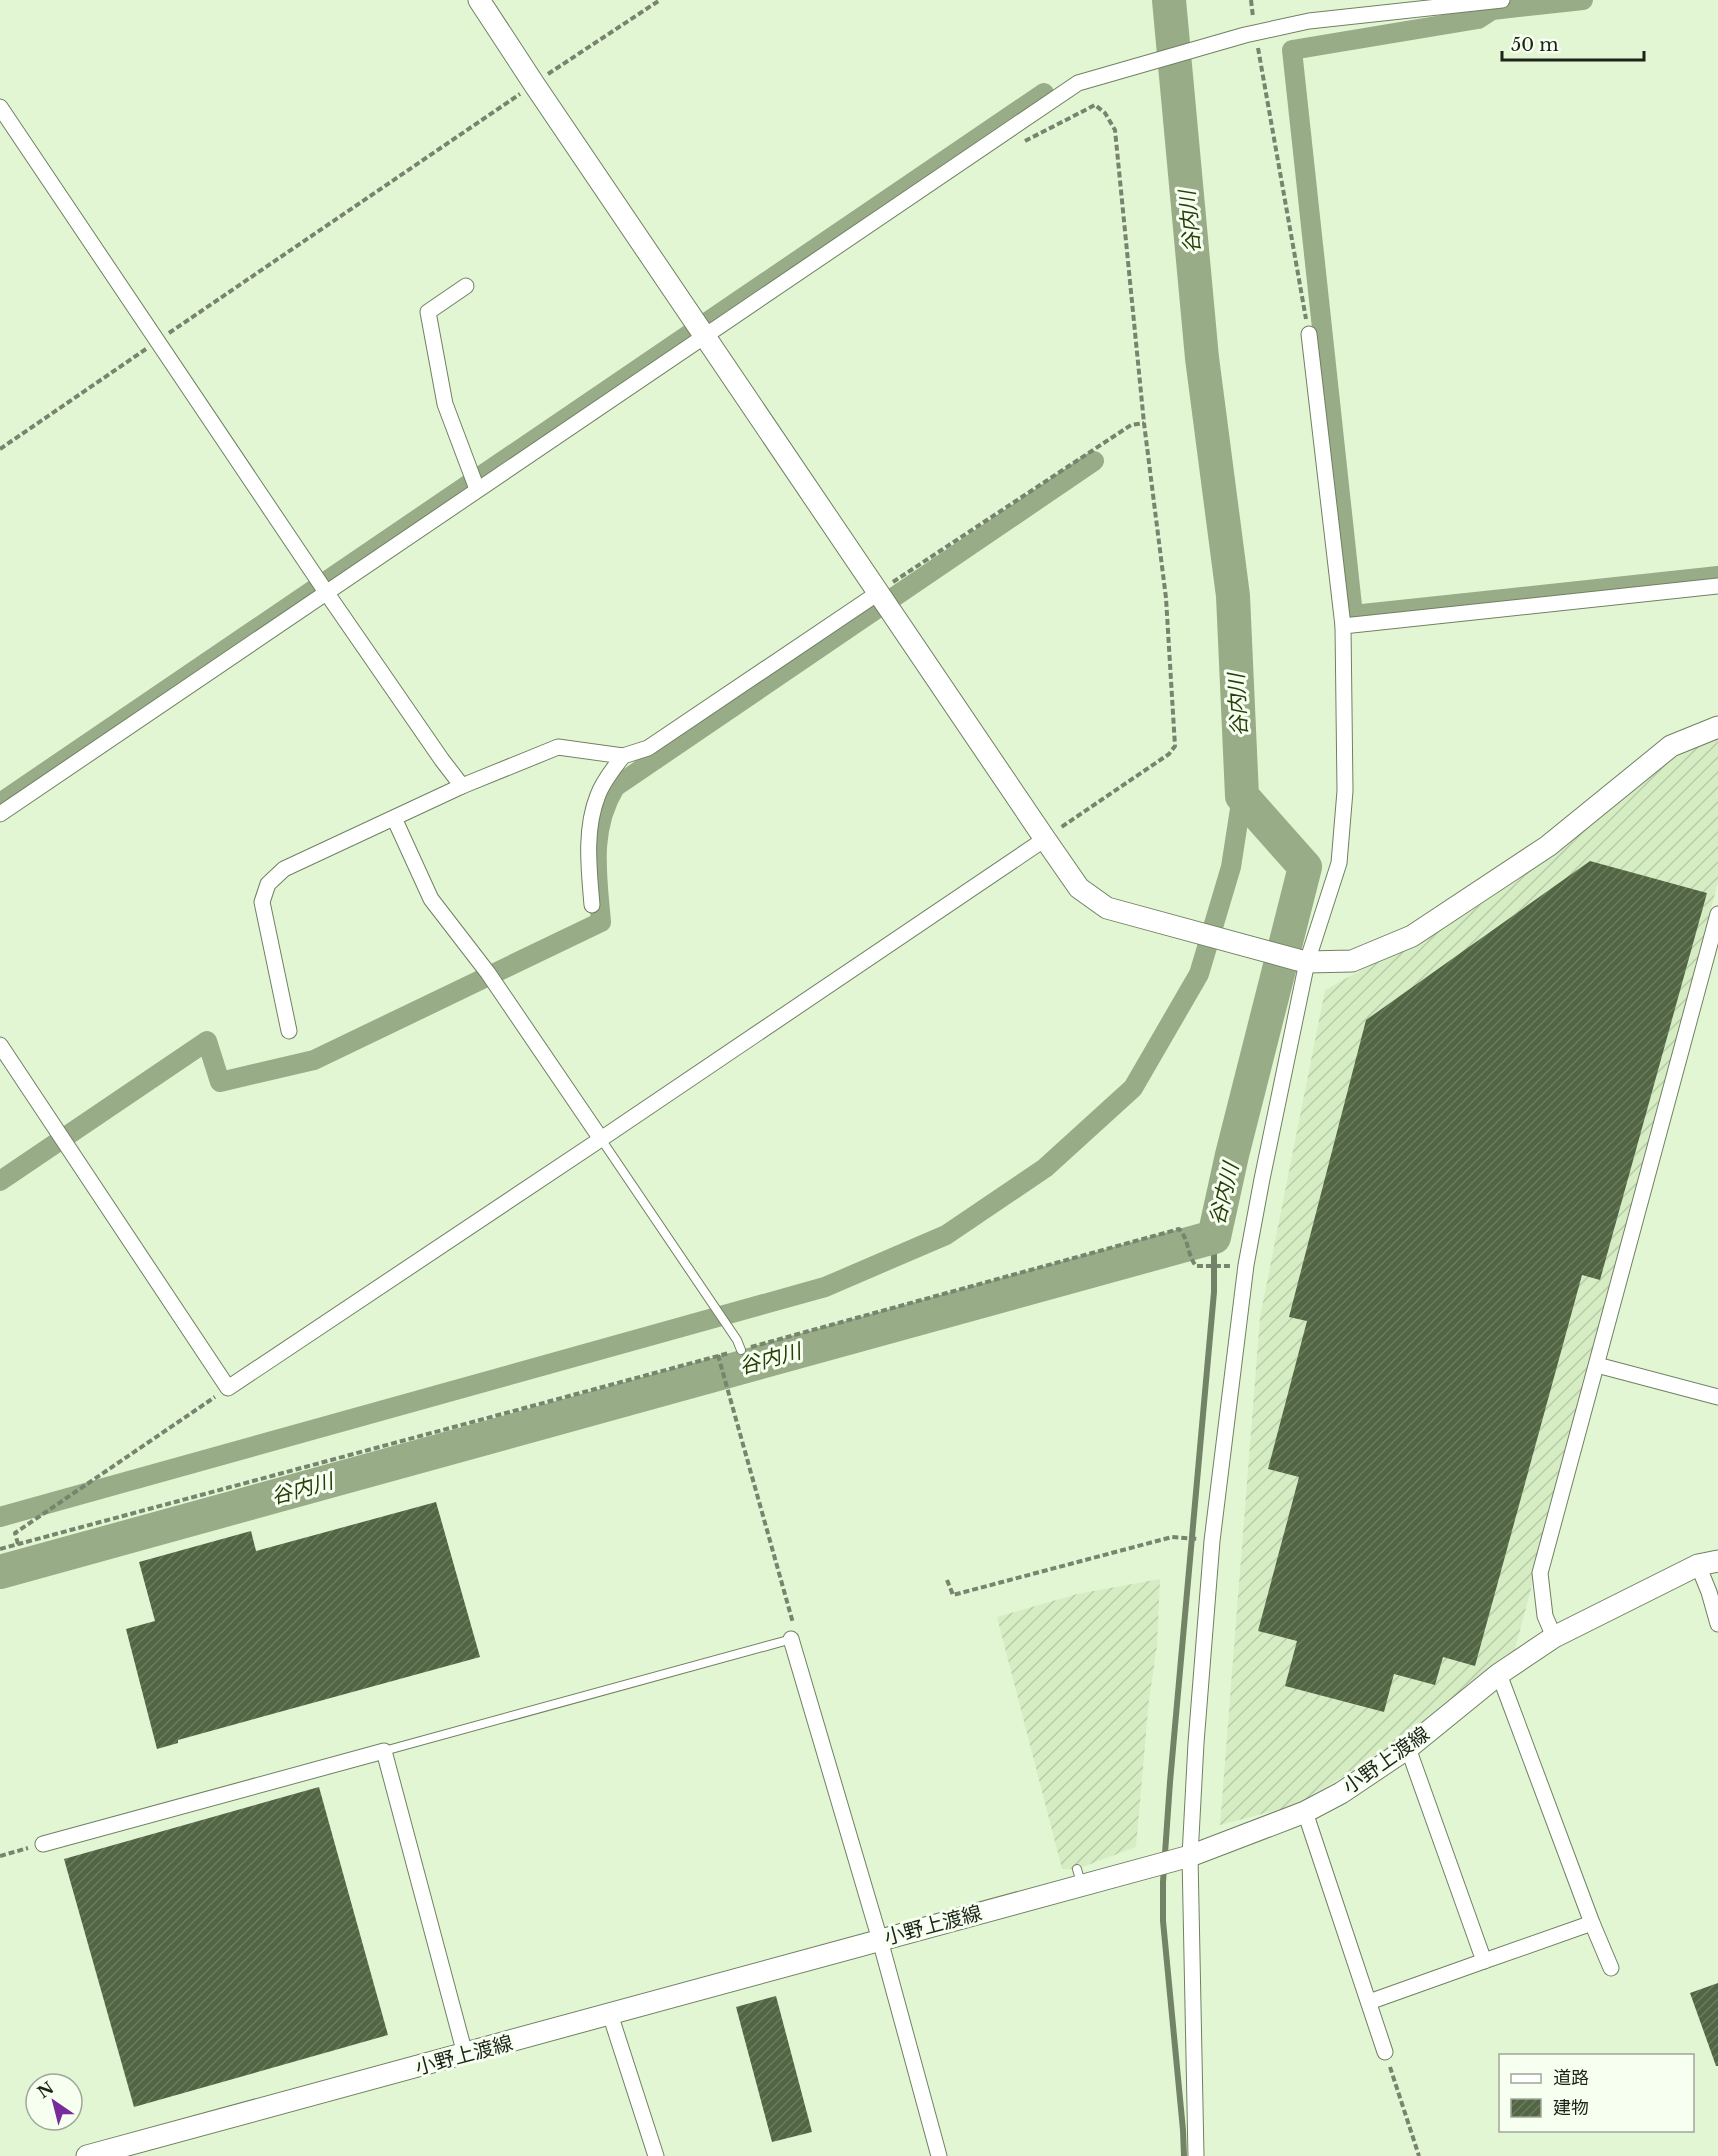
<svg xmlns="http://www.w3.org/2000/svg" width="1718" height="2156" viewBox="0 0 1718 2156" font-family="'Libre Baskerville','Noto Sans JP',serif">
	<defs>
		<pattern id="industrial-furrows" width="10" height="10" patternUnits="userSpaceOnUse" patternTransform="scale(1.5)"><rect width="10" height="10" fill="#d6edc4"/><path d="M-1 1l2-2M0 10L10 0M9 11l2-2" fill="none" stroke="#b7cba8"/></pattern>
		<pattern id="building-hatch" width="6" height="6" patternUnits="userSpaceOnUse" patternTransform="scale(1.5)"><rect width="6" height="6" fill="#536644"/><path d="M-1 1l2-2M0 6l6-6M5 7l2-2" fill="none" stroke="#6d7c61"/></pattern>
	</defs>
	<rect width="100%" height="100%" fill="#e3f6d4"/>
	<g fill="url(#industrial-furrows)">
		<polygon points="1718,738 1718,882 1514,1653 1407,1738 1296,1805 1220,1825 1260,1317 1325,990 1482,904 1669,760"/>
		<polygon points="1160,1579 1157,1646 1149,1700 1136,1847 1077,1869 1062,1869 997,1617 1077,1594"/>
	</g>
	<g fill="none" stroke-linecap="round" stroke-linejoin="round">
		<polyline stroke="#738366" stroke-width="6" points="1184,2156 1183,2130 1163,1921 1163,1882 1170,1782 1214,1292 1214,1237"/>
		<g stroke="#98ac88" stroke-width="20">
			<polyline points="1583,0 1492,10 1478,19 1292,50 1353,615 1718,576"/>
			<polyline points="0,803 1044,93"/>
			<path d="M0,1181L207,1041L220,1082L314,1060L601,922C597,875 589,830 615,787L1094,461"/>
			<polyline points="0,1517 825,1287 946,1235 1045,1168 1133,1088 1199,974 1231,867 1242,796"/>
		</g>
		<polyline stroke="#98ac88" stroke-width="34" points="0,1572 1214,1237 1232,1155 1305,867 1242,796 1233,596 1202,358 1169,0"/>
	</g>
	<g fill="url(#building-hatch)">
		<polygon points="1590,861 1707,893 1600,1280 1582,1275 1475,1666 1443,1657 1435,1685 1394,1674 1384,1712 1285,1686 1297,1641 1258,1631 1299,1477 1268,1469 1307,1321 1289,1317 1366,1020"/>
		<polygon points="436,1502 480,1657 178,1740 178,1743 157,1749 126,1629 155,1621 139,1562 251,1531 256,1551"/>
		<polygon points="319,1787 388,2035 134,2107 64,1859"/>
		<polygon points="1718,1983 1718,2066 1716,2066 1690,1993"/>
		<polygon points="776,1996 812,2132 772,2142 736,2007"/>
	</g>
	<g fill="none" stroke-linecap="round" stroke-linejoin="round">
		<g stroke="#708162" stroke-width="10">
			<g id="lane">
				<polyline points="601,1139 737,1340 741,1350"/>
				<polyline points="384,1751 792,1639"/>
				<polyline points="1077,1869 1081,1883"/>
			</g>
		</g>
		<g stroke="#708162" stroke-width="17">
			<g id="street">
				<polyline points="0,107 326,592 442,760 462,786"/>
				<polyline points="466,286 428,312 445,404 477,489"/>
				<polyline points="1343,626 1718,586"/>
				<polyline points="0,814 1078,83 1245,35 1309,21 1502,0"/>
				<polyline points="394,818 431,899 488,973 601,1139"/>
				<path d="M592,905C589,869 584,830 598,795C603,781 614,768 623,756"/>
				<polyline points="289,1031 262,902 268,884 284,869 462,786 558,747 623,756 648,748 878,593"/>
				<polyline points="0,1045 228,1388 601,1139 1045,839"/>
				<polyline points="1597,1365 1718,1397"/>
				<polyline points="1698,1565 1709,1592 1718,1624"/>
				<polyline points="1554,1637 1545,1616 1540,1573 1718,914"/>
				<polyline points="791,1639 880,1940 939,2156"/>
				<polyline points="1499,1674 1592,1923 1611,1968"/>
				<polyline points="1305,1812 1385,2052"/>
				<polyline points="43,1844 384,1751 465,2054"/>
				<polyline points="1484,1961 1592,1923"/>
				<polyline points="1369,2002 1484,1961 1408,1748"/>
				<polyline points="610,2014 656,2156"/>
				<polyline points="1196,2156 1190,1856 1196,1743 1212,1541 1246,1265 1262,1179 1307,962 1339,863 1345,791 1343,626 1309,334"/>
			</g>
		</g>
		<g stroke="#708162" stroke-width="23">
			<g id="secondary">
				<polyline points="479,0 534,84 1045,839 1079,888 1107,908 1298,960 1307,962 1352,961 1412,936 1548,846 1671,746 1718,727"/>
				<polyline points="87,2156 1190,1856 1305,1812 1341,1793 1408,1748 1499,1674 1554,1637 1698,1565 1718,1561"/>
			</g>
		</g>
		<g stroke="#77846e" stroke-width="4" stroke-dasharray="6 3" stroke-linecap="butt">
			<polyline points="1251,0 1253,17"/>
			<polyline points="1258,48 1306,319"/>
			<polyline points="548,74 660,0"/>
			<polyline points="1025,141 1095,105 1105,113 1115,130 1144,423 1166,598 1175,746 1169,754 1060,828"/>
			<polyline points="169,333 520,94"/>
			<polyline points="0,449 146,349"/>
			<polyline points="893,582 1131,425 1144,423"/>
			<path d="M751,1347L1179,1229C1189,1239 1187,1255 1196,1266H1231"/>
			<polyline points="718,1355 793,1623"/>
			<polyline points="18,1544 15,1533 215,1397"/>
			<polyline points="0,1549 729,1353"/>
			<polyline points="947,1580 953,1595 1172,1537 1198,1539"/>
			<polyline points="0,1856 28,1848"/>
			<polyline points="1390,2067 1419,2156"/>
		</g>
		<use href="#lane" stroke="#fff" stroke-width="8"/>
		<use href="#street" stroke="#fff" stroke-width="15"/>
		<use href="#secondary" stroke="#fff" stroke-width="21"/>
	</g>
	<g text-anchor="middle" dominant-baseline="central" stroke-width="6" stroke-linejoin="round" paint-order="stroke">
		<g font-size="20" fill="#1c2317" stroke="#f7fff1">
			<text transform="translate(1386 1760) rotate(-35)">小野上渡線</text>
			<text transform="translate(933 1925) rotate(-15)">小野上渡線</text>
			<text transform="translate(464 2055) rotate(-15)">小野上渡線</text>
		</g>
		<g font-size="21" font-style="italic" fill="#264007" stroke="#f7fff1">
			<text transform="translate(1190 222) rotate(-95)">谷内川</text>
			<text transform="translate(1238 705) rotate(-93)">谷内川</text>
			<text transform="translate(1224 1194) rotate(-76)">谷内川</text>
			<text transform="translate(770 1359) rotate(-15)">谷内川</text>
			<text transform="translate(302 1489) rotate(-15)">谷内川</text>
		</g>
	</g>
	<rect x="1499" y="2054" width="195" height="78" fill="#f7fff1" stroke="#9fa79a" stroke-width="1.5"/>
	<rect x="1511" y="2074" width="30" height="9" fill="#ffffff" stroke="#9fa79a" stroke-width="1.5"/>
	<text x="1553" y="2084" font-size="18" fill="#1c2317">道路</text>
	<rect x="1511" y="2099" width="30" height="18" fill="url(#building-hatch)" stroke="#9fa79a" stroke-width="1.5"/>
	<text x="1553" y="2114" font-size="18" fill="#1c2317">建物</text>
	<g transform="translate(54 2102) rotate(325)"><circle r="28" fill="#f7fff1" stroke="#9fa79a" stroke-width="1.5"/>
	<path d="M0-4.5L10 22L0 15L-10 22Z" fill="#772b9d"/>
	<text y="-9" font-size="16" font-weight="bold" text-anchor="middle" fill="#1c2317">N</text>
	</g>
	<path d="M1502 51v9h142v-9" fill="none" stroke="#1c2317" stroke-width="3"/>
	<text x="1511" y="51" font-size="18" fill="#1c2317" stroke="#f7fff1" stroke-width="4.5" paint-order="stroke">50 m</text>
</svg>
